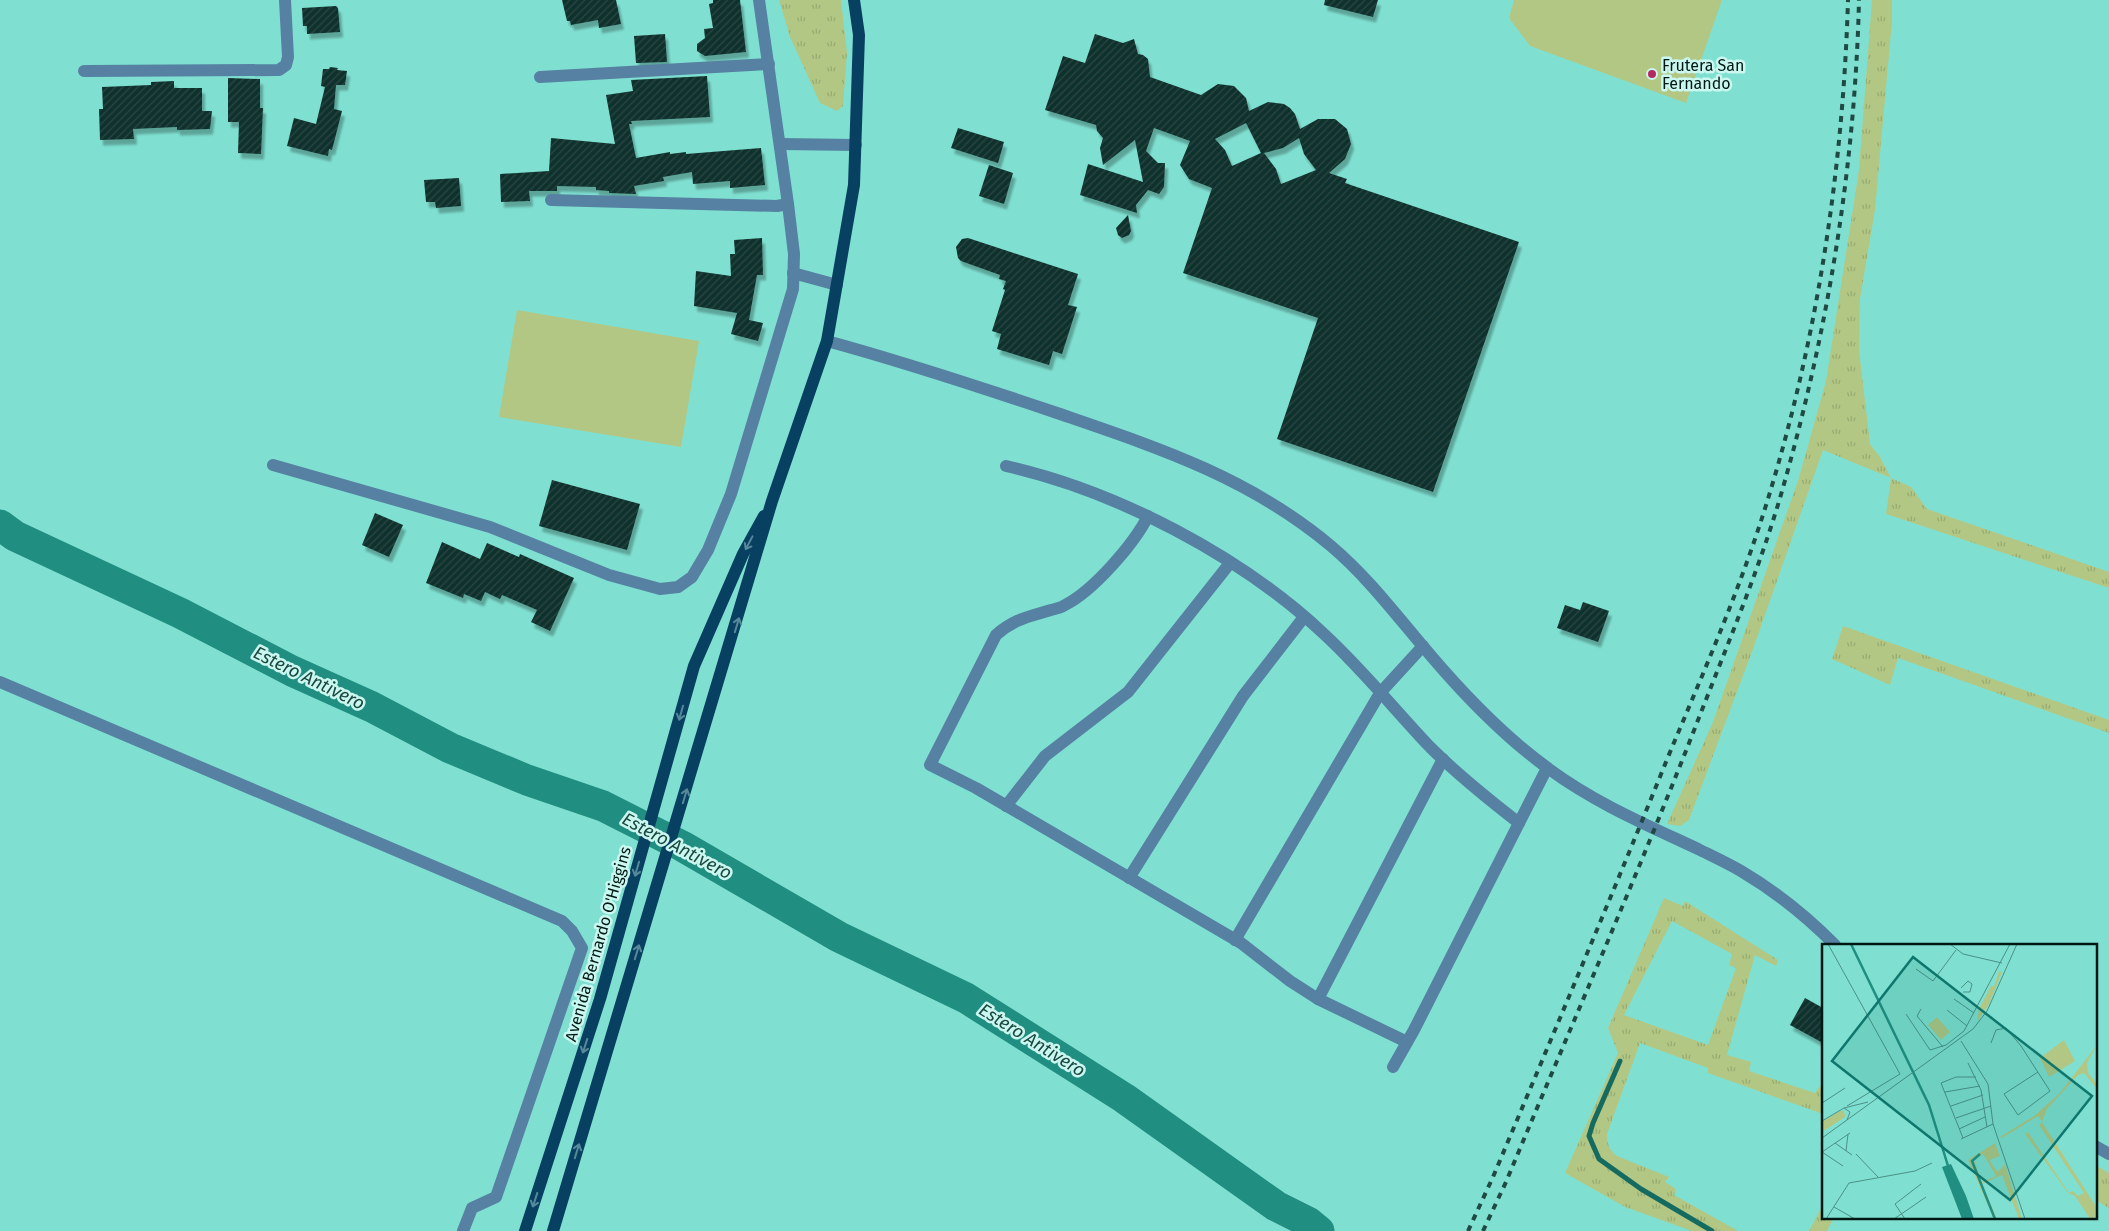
<svg xmlns="http://www.w3.org/2000/svg" width="2109" height="1231" viewBox="0 0 2109 1231" font-family="'Fira Sans',sans-serif">
	<defs>
		<pattern id="grass-tufts" width="24" height="20" patternUnits="userSpaceOnUse" patternTransform="scale(1.25)"><rect width="24" height="20" fill="#b2c784"/><path d="M3 7l-1-3M5 7V3M7 7l1-3M15 17l-1-3M17 17v-4M19 17l1-3" fill="none" stroke="#97aa71"/></pattern>
		<pattern id="building-hatch" width="6" height="6" patternUnits="userSpaceOnUse" patternTransform="scale(1.25)"><rect width="6" height="6" fill="#11312d"/><path d="M-1 1l2-2M0 6l6-6M5 7l2-2" fill="none" stroke="#294642"/></pattern>
		<filter id="shadow"><feDropShadow dx="3" dy="5.5" stdDeviation="1" flood-color="#0004"/></filter>
	</defs>
	<rect width="100%" height="100%" fill="#7fe0d1"/>
	<g fill="url(#grass-tufts)" fill-rule="evenodd">
		<polygon points="779,0 841,0 847,53 843,106 837,111 820,103 790,37"/>
		<polygon points="1872,0 1892,0 1892,21 1875,210 1860,299 1859,350 1870,444 1880,457 1891,478 1911,487 1927,509 2109,572 2109,588 1886,514 1891,478 1823,450 1753,649 1689,820 1680,826 1667,824 1713,722 1798,481 1826,381 1859,170"/>
		<polygon points="1843,626 2109,720 2109,733 1898,658 1890,685 1832,659"/>
		<path d="M1664,898L1683,906L1685,901L1778,960L1776,966L1755,955L1727,1055L1751,1062L1749,1071L1815,1093L1820,1086L1823,1087V1114L1708,1073V1068L1640,1043L1607,1134C1607,1144 1609,1150 1617,1156L1669,1177L1665,1182L1676,1189L1674,1195L1738,1231H1692L1625,1207L1565,1173L1618,1053L1608,1028ZM1672,921L1732,954L1729,965L1736,968L1708,1045L1624,1015Z"/>
		<polygon points="2095,1165 2109,1173 2109,1208 2095,1200"/>
		<polygon points="1823,1205 1823,1217 1834,1217 1827,1231 1809,1231"/>
	</g>
	<g fill="#b2c784">
		<polygon points="1514,0 1722,0 1686,103 1530,46 1509,18"/>
		<polygon points="517,310 699,341 681,447 499,417"/>
	</g>
	<g fill="none" stroke-linecap="round" stroke-linejoin="round">
		<polyline stroke="#166b60" stroke-width="5" points="1620,1061 1593,1123 1589,1136 1599,1159 1641,1189 1712,1231"/>
		<polyline stroke="#208e81" stroke-width="31" points="0,525 15,536 180,613 292,671 372,707 450,748 527,780 603,806 682,846 839,937 966,998 1124,1098 1276,1206 1308,1222 1319,1231"/>
	</g>
	<g fill="url(#building-hatch)" fill-rule="evenodd" filter="url(#shadow)">
		<polygon points="562,0 616,0 621,24 599,28 598,20 571,25 570,21 567,21"/>
		<polygon points="713,0 740,0 746,52 705,56 697,51 697,44 705,38 704,29 713,28 709,4 713,3"/>
		<polygon points="1325,0 1378,0 1373,17 1324,5"/>
		<polygon points="336,6 338,8 340,32 307,34 307,26 303,26 302,8"/>
		<polygon points="665,34 667,62 636,63 634,36"/>
		<path d="M1095,34L1123,43L1134,39L1138,54L1143,55L1148,59L1150,77L1201,95L1218,84L1234,86L1246,98L1249,111L1268,102L1284,104L1290,108L1295,114L1300,129L1318,119H1335L1347,129L1351,144L1345,159L1329,173L1347,179L1345,183L1519,242L1433,492L1277,439L1318,318L1183,273L1212,188L1189,179L1180,165L1190,141L1154,128L1146,151L1158,163H1165L1164,187L1159,194L1148,190L1136,205L1137,213L1080,195L1088,164L1143,182L1135,140L1103,165L1100,148L1103,138L1097,131L1096,125L1045,110L1063,56L1085,63ZM1246,123L1261,153L1232,166L1225,150L1215,139ZM1299,138L1304,154L1316,170L1281,184L1276,169L1264,153L1283,148Z"/>
		<polygon points="330,67 338,68 337,70 347,71 345,85 336,85 334,109 342,111 332,150 329,149 328,156 287,146 294,118 316,124 325,87 321,86 323,69 329,69"/>
		<polygon points="707,76 710,117 631,121 632,124 629,124 636,158 670,152 670,154 686,152 686,154 761,148 765,185 730,188 730,181 693,184 692,172 663,177 664,181 634,186 636,194 609,193 609,191 596,190 596,187 557,186 557,191 529,191 530,201 501,202 500,174 549,171 551,138 615,144 606,95 633,91 631,80"/>
		<polygon points="228,78 260,79 260,108 263,108 261,154 238,153 239,122 228,122"/>
		<polygon points="174,81 174,88 202,88 202,111 212,111 210,129 177,130 177,127 133,129 134,139 100,140 99,109 103,109 102,87 151,85 151,82"/>
		<polygon points="958,128 1004,142 998,163 951,148"/>
		<polygon points="989,165 1013,173 1004,204 979,196"/>
		<polygon points="459,178 461,206 436,208 435,202 426,202 424,180"/>
		<polygon points="1128,215 1131,231 1129,235 1122,238 1118,235 1116,228"/>
		<polygon points="762,238 763,275 757,275 749,320 763,323 758,341 731,334 737,313 694,306 696,271 731,276 730,254 735,254 734,240"/>
		<polygon points="968,238 1078,274 1068,305 1077,307 1062,354 1053,351 1049,365 997,349 1001,334 992,331 1005,290 1003,289 1006,281 999,279 1000,275 961,261 958,258 956,247 962,239"/>
		<polygon points="552,480 640,504 627,550 539,526"/>
		<polygon points="375,513 403,525 389,557 362,545"/>
		<polygon points="442,542 480,559 487,543 519,557 520,554 574,578 550,631 531,622 537,610 502,595 500,599 485,592 481,601 464,594 463,598 426,583"/>
		<polygon points="1583,602 1609,611 1598,642 1557,628 1565,605 1580,610"/>
		<polygon points="1805,998 1823,1008 1823,1043 1790,1025"/>
	</g>
	<g fill="none" stroke-linecap="round" stroke-linejoin="round">
		<g stroke="#5681a2" stroke-width="12">
			<polyline points="84,71 279,70 286,65 288,57 285,0"/>
			<polyline points="540,77 769,64"/>
			<polyline points="780,144 856,145"/>
			<polyline points="551,200 777,206 788,204"/>
			<polyline points="793,273 837,285"/>
			<polyline points="273,465 490,527 609,575 660,589 678,587 692,577 708,550 731,494 793,289 794,254 788,204 759,0"/>
			<path d="M1006,466C1117,491 1241,556 1324,634C1362,669 1395,710 1430,747C1458,775 1488,799 1519,823"/>
			<path d="M1148,516C1134,544 1093,591 1065,605C1061,608 1055,609 1051,610C1028,617 1014,619 996,635L930,765L976,788L1241,943L1290,981L1318,999L1407,1042"/>
			<polyline points="0,682 562,921 572,931 582,948 496,1197 472,1208 463,1231"/>
			<polyline points="1006,806 1045,756 1128,692 1230,563"/>
			<polyline points="1129,878 1243,696 1304,617"/>
			<polyline points="1235,940 1380,693 1423,646"/>
			<polyline points="1318,999 1443,759"/>
			<polyline points="1393,1067 1414,1030 1547,768"/>
		</g>
		<g stroke="#5681a2" stroke-width="12">
			<path d="M827,341C904,362 980,387 1057,413C1156,447 1249,477 1331,546C1370,579 1399,619 1432,657C1467,698 1506,738 1549,769C1595,803 1647,825 1698,849C1712,856 1727,863 1741,871C1775,891 1807,917 1835,945"/>
			<polyline points="2095,1146 2109,1154"/>
		</g>
		<g stroke="#084062" stroke-width="12">
			<polyline points="525,1231 600,999 694,666 743,554 764,516"/>
			<polyline points="553,1231 772,501 827,341 854,185 859,35 854,0"/>
		</g>
		<g stroke="#1f4942" stroke-width="4" stroke-dasharray="6 6" stroke-linecap="butt">
			<path d="M1468,1231L1493,1177C1552,1037 1611,898 1668,757C1703,673 1740,590 1767,502C1817,340 1843,170 1848,0"/>
			<path d="M1483,1231L1506,1182C1571,1026 1639,872 1700,715C1728,643 1758,572 1780,498C1827,336 1855,169 1859,0"/>
		</g>
	</g>
	<defs><path id="oneway-shaft" d="M-6 0H5M1.5-3L5.5 0L1.5 3" fill="none" stroke-width="1.6" stroke-linecap="round" stroke-linejoin="round" transform="scale(1.25)"/></defs>
	<g stroke="#56899a">
		<use href="#oneway-shaft" transform="translate(749 543) rotate(118)"/>
		<use href="#oneway-shaft" transform="translate(737 625) rotate(-73)"/>
		<use href="#oneway-shaft" transform="translate(681 713) rotate(106)"/>
		<use href="#oneway-shaft" transform="translate(685 796) rotate(-73)"/>
		<use href="#oneway-shaft" transform="translate(637 869) rotate(106)"/>
		<use href="#oneway-shaft" transform="translate(637 952) rotate(-73)"/>
		<use href="#oneway-shaft" transform="translate(585 1046) rotate(108)"/>
		<use href="#oneway-shaft" transform="translate(577 1151) rotate(-73)"/>
		<use href="#oneway-shaft" transform="translate(535 1200) rotate(108)"/>
	</g>
	<circle fill="#b4285f" stroke="#caf7ef" stroke-width="2" cx="1652" cy="74" r="5"/>
	<g text-anchor="middle" dominant-baseline="central" stroke-width="5" stroke-linejoin="round" paint-order="stroke">
		<g font-size="16" fill="#001814" stroke="#caf7ef" text-anchor="start">
			<text x="1662" y="65">Frutera San<tspan x="1662" dy="18">Fernando</tspan></text>
		</g>
		<g font-size="16" fill="#001814" stroke="#caf7ef">
			<text transform="translate(598 944) rotate(-74)">Avenida Bernardo O'Higgins</text>
		</g>
		<g font-size="18" font-style="italic" fill="#1b4841" stroke="#caf7ef">
			<text transform="translate(309 678) rotate(26)">Estero Antivero</text>
			<text transform="translate(677 846) rotate(28)">Estero Antivero</text>
			<text transform="translate(1032 1040) rotate(32)">Estero Antivero</text>
		</g>
	</g>
	<g transform="translate(1822 944)">
		<rect width="275" height="275" fill="#7fe0d1"/>
		<path d="M177,27L180,28L167,60L155,78L157,65L169,42H172ZM275,101L265,119L266,129L275,140V145L262,129L256,131L225,165L220,178L275,264V273L268,275L253,252L246,249L203,190L206,188L247,249L251,247L256,252L262,249L217,181L220,178L216,172L180,194L178,193L212,172L237,150ZM18,167H22L23,173L0,188V178ZM173,199L178,212L168,216L169,219L176,228L183,220L200,275H197L180,231L160,240L175,275H172L146,216ZM161,210L174,232L160,238L152,216Z" fill="#b2c784" fill-rule="evenodd"/>
		<path d="M115,73L128,88L119,96L106,81ZM242,96L253,117L227,133L218,114Z" fill="#b2c784"/>
		<path d="M129,220L144,252L152,275H140L120,223Z" fill="#208e81"/>
		<path fill="none" stroke="#208e81" stroke-width="2.5" d="M29,0L107,161L127,225M158,210L150,217L173,275"/>
		<path fill="none" stroke="#4c9085" stroke-width="1" d="M6,0L78,130L25,162M128,0L141,10L180,19M94,25L111,37L134,6M139,44L146,37L150,40L148,48H141M132,55L152,69M99,65L95,72L121,103M125,66L145,82M84,70L108,106L124,101L142,87L188,0M139,97L166,140L171,180L203,275M169,99L174,86L184,84L199,102L228,147L196,171L182,150L216,128M146,119L159,146L165,183M123,148L158,142M0,159L23,144M129,162L161,151M22,164L46,158M22,164L28,168L25,176M134,174L169,162M0,177L22,164M137,185L163,173M0,194L151,85L165,67L195,0M141,194L119,139L134,133H154M139,195L171,180M13,199L30,211M24,207L26,190M0,208L28,189M0,208L21,222M34,210L56,233M12,263L33,275M4,275L27,239L93,227L110,219M72,275L104,253M83,275L73,260L99,240"/>
		<path fill="#0f766e" fill-opacity="0.15" stroke="#0f766e" stroke-width="2.5" d="M91,13L270,152L188,256L10,117Z"/>
		<rect width="275" height="275" fill="none" stroke="#001814" stroke-width="2.5"/>
	</g>
</svg>
